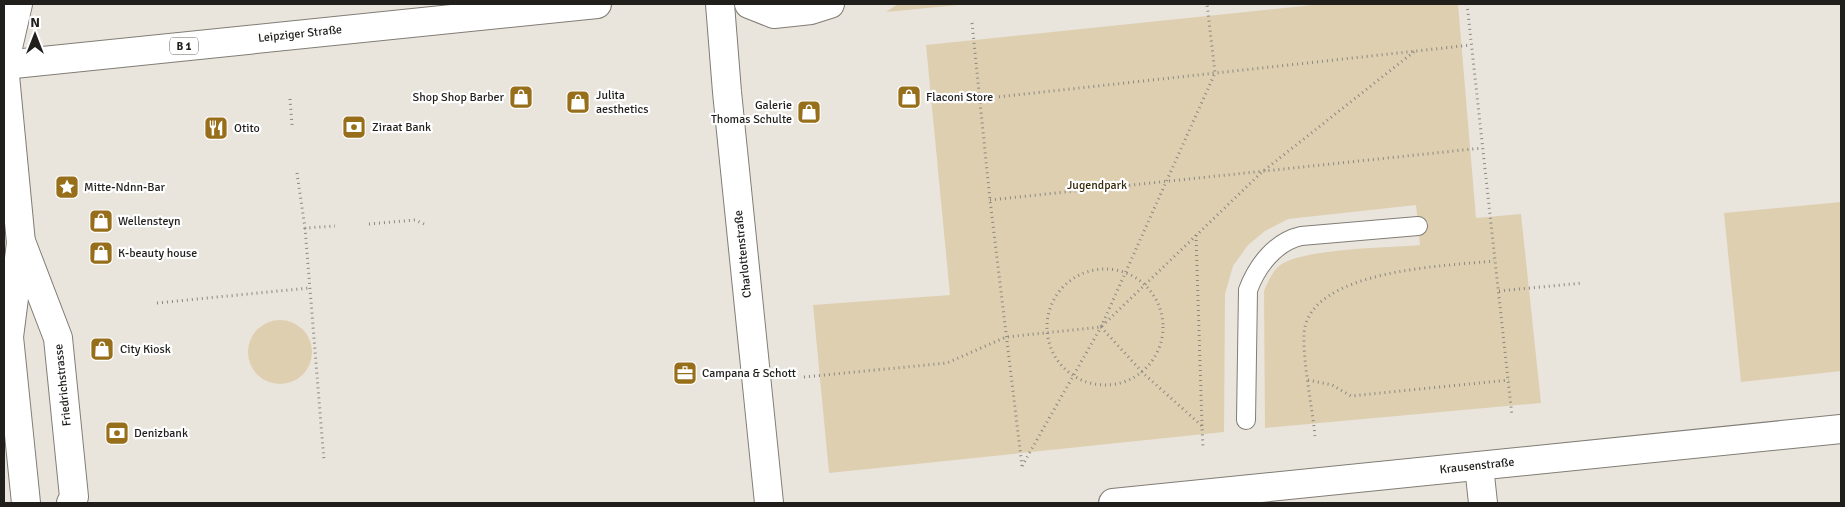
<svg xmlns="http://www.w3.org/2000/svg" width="1845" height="507" viewBox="0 0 1845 507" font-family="Signika,sans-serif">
	<rect width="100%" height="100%" fill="#e9e5dc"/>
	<g fill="#decfb1">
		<polygon points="898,4 969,4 886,12"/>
		<path d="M1323,4H1458L1476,218L1521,214L1541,403L1265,428L1264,291C1268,282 1271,274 1278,267C1298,248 1389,248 1420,245L1416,205L1288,219L1265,231L1248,245L1233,266L1225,294L1224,432L829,473L813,305L950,295L926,45Z"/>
		<polygon points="1841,202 1841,371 1741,382 1724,213"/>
		<circle cx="280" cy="352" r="32"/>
	</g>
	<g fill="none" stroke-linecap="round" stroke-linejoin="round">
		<g stroke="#817d75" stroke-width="20">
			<path id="service" d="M1246,420L1248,290C1257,266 1275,242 1301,236L1418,226"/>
		</g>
		<g stroke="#817d75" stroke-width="30">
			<g id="minor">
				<polyline points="720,4 727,92 769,503"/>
				<polyline points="1479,466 1483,503"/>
				<polyline points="1113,503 1841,429"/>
			</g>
		</g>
		<g stroke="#817d75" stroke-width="30">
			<g id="tertiary">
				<polyline points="18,4 4,65 21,243 9,337 26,503"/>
				<polyline points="22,244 58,338 74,497 71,503"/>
			</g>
		</g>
		<g stroke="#817d75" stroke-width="30">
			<g id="primary">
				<polyline points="749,4 774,14 811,10 830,4"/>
				<polyline points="4,65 597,4"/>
			</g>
		</g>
		<g stroke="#8a8881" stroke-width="3" stroke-dasharray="1 4" stroke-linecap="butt">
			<polyline points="1467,4 1512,416"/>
			<polyline points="972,23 990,200 1022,466"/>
			<polyline points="290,99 292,125"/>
			<polyline points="979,99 1471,45"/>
			<polyline points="297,173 305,228 335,226"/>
			<polyline points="990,200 1482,148"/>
			<polyline points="369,224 415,220 424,224"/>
			<polyline points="305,228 324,461"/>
			<polyline points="1196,235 1202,426"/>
			<circle cx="1105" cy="327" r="58"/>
			<polyline points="1499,291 1583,283"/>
			<polyline points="157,303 309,288"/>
			<polyline points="1101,327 1143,373 1202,426 1203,448"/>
			<polyline points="804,377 947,363 1006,337 1101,327 1262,172 1415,51"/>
			<polyline points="1308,380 1332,385 1351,396 1509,380"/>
			<path d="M1315,436C1312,406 1303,363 1304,334C1308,269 1447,266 1494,261"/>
			<polyline points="1022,466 1101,327 1215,73 1207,4"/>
		</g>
		<use href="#service" stroke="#fff" stroke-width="18"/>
		<use href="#minor" stroke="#fff" stroke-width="28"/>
		<use href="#tertiary" stroke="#fff" stroke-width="28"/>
		<use href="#primary" stroke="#fff" stroke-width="28"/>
	</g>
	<defs>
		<g id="shop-square" transform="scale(1.25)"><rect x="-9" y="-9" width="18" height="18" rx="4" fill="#976e1a" stroke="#fff"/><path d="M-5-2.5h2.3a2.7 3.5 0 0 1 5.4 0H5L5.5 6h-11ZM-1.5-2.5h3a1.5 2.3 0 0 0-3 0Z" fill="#fff"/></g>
		<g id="bank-square" transform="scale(1.25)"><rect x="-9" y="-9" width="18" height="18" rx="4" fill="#976e1a" stroke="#fff"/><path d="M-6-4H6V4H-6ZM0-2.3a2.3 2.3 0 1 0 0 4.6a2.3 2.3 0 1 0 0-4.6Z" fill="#fff"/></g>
		<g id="restaurant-square" transform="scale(1.25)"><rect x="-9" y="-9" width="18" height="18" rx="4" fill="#976e1a" stroke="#fff"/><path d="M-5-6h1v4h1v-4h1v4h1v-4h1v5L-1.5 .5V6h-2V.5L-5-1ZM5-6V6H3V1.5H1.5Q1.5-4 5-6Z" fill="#fff"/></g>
		<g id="sight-square" transform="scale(1.25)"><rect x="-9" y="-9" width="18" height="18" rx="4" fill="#976e1a" stroke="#fff"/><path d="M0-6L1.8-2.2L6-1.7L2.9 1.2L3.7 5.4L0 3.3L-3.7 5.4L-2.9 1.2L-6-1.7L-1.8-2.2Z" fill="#fff"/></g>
		<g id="office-square" transform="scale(1.25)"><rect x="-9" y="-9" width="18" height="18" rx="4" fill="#976e1a" stroke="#fff"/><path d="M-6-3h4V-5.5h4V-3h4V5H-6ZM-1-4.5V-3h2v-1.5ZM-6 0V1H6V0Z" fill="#fff"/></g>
	</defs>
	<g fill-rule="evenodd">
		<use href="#shop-square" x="521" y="97"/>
		<use href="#shop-square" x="909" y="97"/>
		<use href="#shop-square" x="578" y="102"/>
		<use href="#shop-square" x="809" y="112"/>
		<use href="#bank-square" x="354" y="127"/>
		<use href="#restaurant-square" x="216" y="128"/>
		<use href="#sight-square" x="67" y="187"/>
		<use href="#shop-square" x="101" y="221"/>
		<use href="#shop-square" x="101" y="253"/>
		<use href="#shop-square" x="102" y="349"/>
		<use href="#office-square" x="685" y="373"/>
		<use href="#bank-square" x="117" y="433"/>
	</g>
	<g text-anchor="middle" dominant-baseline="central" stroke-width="4.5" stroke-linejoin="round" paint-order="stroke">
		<rect fill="#fff" stroke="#636260" stroke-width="1" x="170" y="37.5" width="28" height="17" rx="4"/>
		<g font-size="11" font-weight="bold" fill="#201f1c">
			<text x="184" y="46">B 1</text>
		</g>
		<g font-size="12" fill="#201f1c" stroke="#fff">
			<text transform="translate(300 34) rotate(-6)">Leipziger Straße</text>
			<text transform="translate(743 254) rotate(-96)">Charlottenstraße</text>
			<text transform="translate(63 385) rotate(-96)">Friedrichstrasse</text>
			<text transform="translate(1477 466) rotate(-6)">Krausenstraße</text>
		</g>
		<g font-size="12" fill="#201f1c" stroke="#fff" text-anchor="start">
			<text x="596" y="95">Julita<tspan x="596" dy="14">aesthetics</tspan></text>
			<text x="504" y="97" text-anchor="end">Shop Shop Barber</text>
			<text x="926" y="97">Flaconi Store</text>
			<text x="792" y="105" text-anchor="end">Galerie<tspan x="792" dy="14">Thomas Schulte</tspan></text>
			<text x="372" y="127">Ziraat Bank</text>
			<text x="234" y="128">Otito</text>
			<text x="84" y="187">Mitte-Ndnn-Bar</text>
			<text x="118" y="221">Wellensteyn</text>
			<text x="118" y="253">K-beauty house</text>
			<text x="120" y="349">City Kiosk</text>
			<text x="702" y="373">Campana &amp; Schott</text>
			<text x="134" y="433">Denizbank</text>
		</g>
		<g font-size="12" fill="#35280b" stroke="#fff">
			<text x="1097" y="185">Jugendpark</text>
		</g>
	</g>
	<rect width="1845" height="507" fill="none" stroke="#201f1c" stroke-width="10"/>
	<g transform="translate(35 35)" stroke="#ffffff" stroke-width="4" paint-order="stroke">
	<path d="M0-4L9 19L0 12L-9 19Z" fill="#201f1c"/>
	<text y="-8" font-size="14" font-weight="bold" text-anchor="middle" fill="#201f1c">N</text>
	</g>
</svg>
